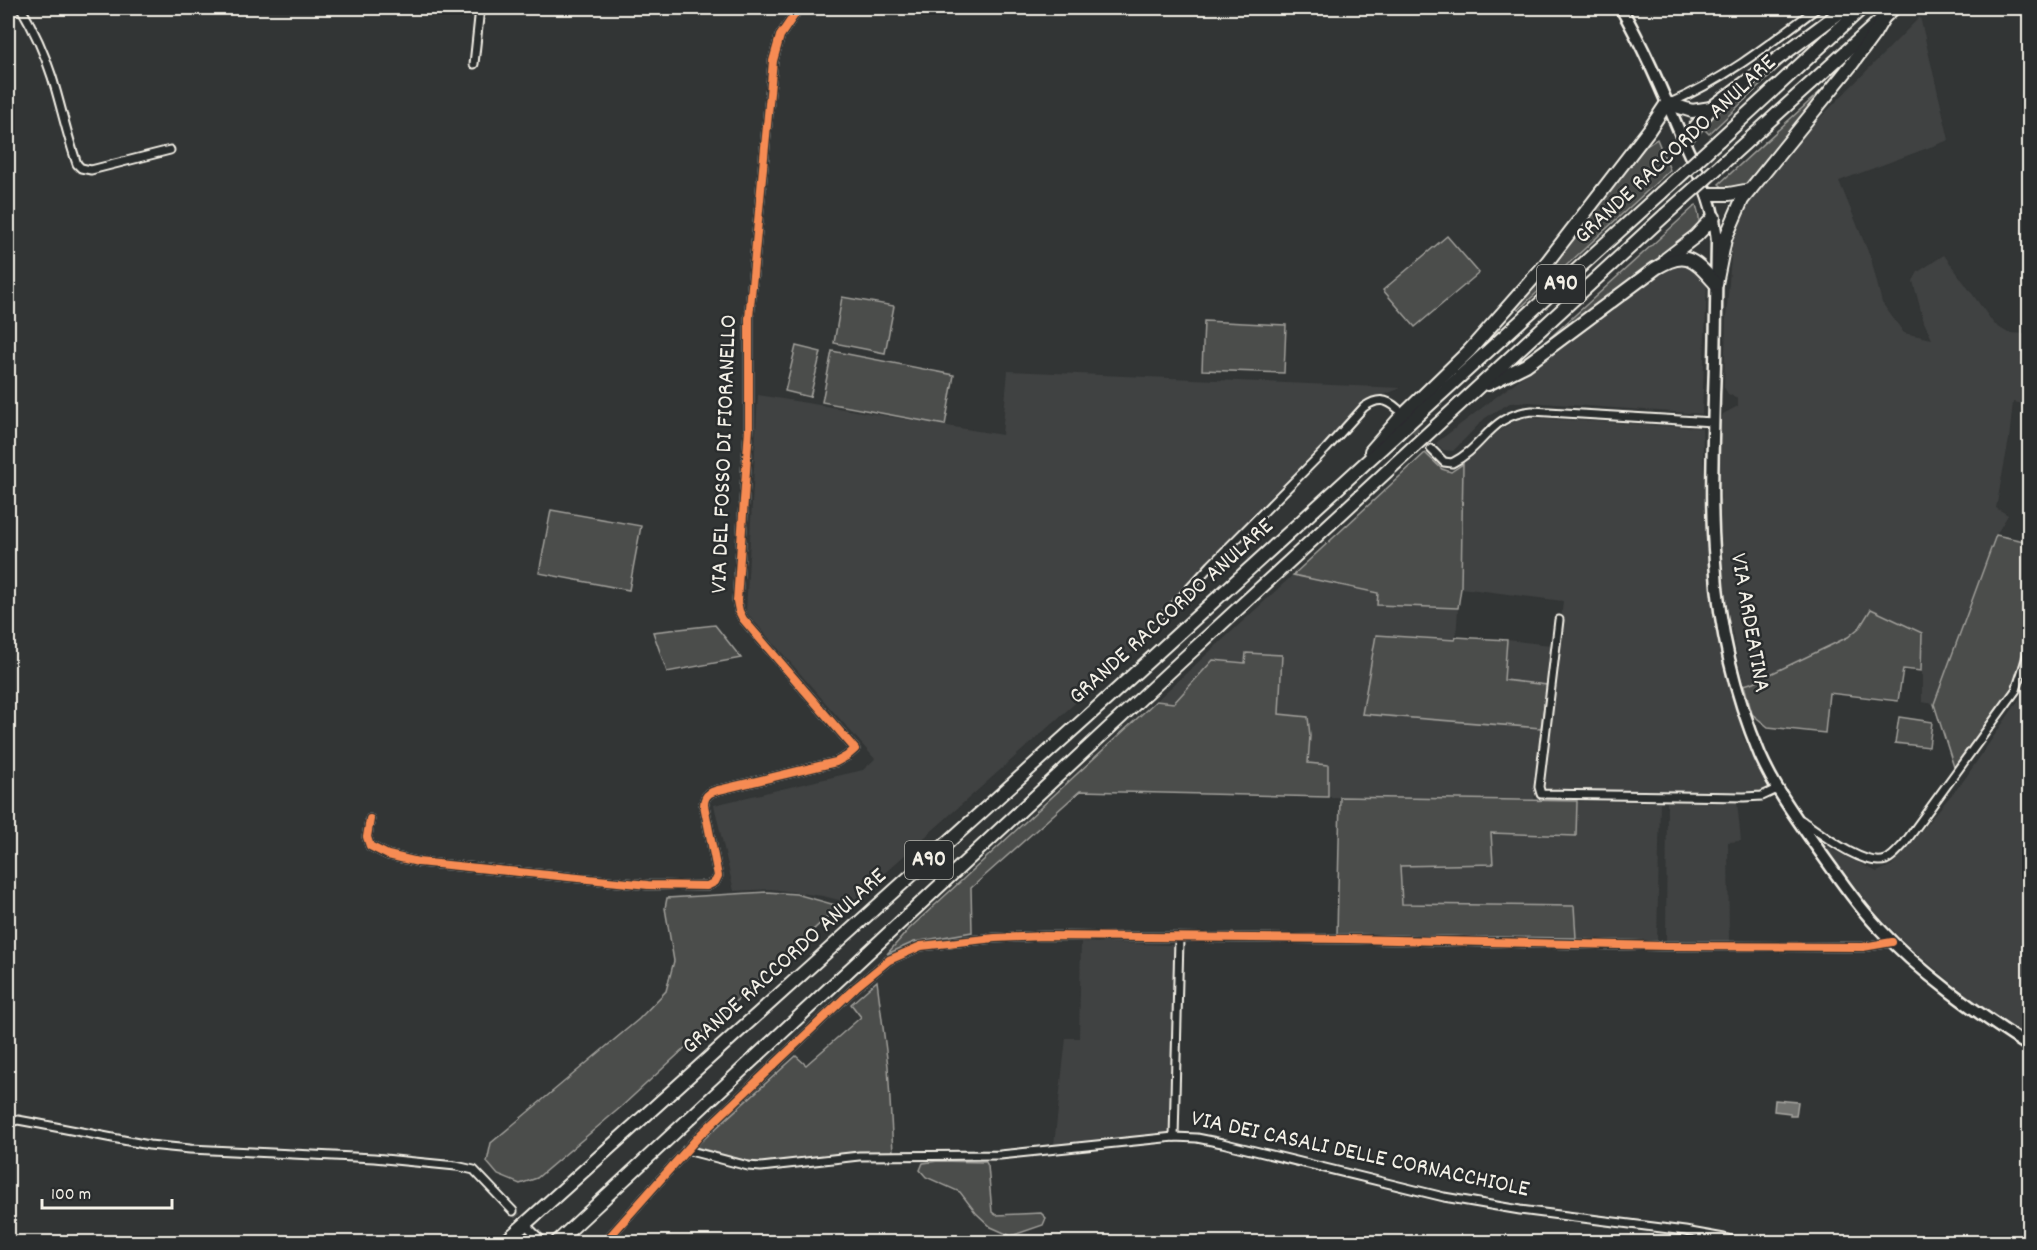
<svg xmlns="http://www.w3.org/2000/svg" width="2037" height="1250" viewBox="0 0 2037 1250" font-family="Dekko,sans-serif">
	<rect width="100%" height="100%" fill="#323535"/>
	<filter id="ink" filterUnits="userSpaceOnUse"><feTurbulence type="fractalNoise" baseFrequency=".0167" numOctaves="2"/><feDisplacementMap in="SourceGraphic" scale="12" xChannelSelector="R" yChannelSelector="G"/><feConvolveMatrix kernelMatrix="1 2 1 2 8 2 1 2 1" color-interpolation-filters="sRGB"/></filter>
	<g filter="url(#ink)">
		<g fill="#404242">
			<polygon points="1920,17 1949,140 1839,181 1871,259 1882,303 1904,333 1932,339 1924,322 1913,281 1918,272 1944,255 1994,324 2008,333 2030,334 2029,405 2013,402 2009,439 1996,508 2008,515 1996,535 1934,704 1922,702 1922,633 1871,609 1854,633 1839,643 1754,682 1744,685 1726,603 1718,501 1721,499 1721,488 1718,486 1720,419 1723,414 1738,406 1738,398 1728,394 1724,387 1726,319 1733,233 1749,202 1812,126"/>
			<polygon points="1683,264 1691,268 1707,282 1702,414 1529,402 1510,403 1485,418 1453,451 1443,450 1436,443 1661,271 1674,265"/>
			<polygon points="1008,371 1401,388 1368,401 1165,623 851,903 823,896 771,889 734,891 714,805 863,770 875,759 746,612 758,395 1002,435"/>
			<polygon points="1520,417 1702,428 1707,542 1735,698 1743,737 1769,786 1761,791 1550,791 1544,788 1563,601 1461,588 1463,464 1496,433"/>
			<polygon points="1293,575 1379,593 1377,605 1458,608 1456,640 1362,714 1541,728 1534,800 1328,797 1328,765 1308,764 1310,736 1308,717 1156,701"/>
			<polygon points="1507,640 1551,645 1547,685 1504,680"/>
			<polygon points="2029,676 2029,1037 1983,1008 1909,947 1874,911 1823,845 1877,872 1892,865 1964,780 2020,698"/>
			<polygon points="1577,801 1660,802 1657,941 1576,938 1573,906 1401,904 1400,865 1492,864 1491,833 1576,835"/>
			<polygon points="1667,802 1737,802 1741,841 1728,842 1729,942 1666,941"/>
			<polygon points="1081,942 1174,945 1170,1134 1054,1145 1066,1038 1079,1038"/>
		</g>
		<g fill="#4b4d4c" stroke="#a09f9a" stroke-width="1.5">
			<polygon points="1808,40 1709,134 1704,129 1704,123 1706,121"/>
			<polygon points="1823,89 1741,190 1727,191 1719,184"/>
			<polygon points="1657,139 1670,170 1518,310 1515,307 1646,146"/>
			<path d="M1696,205C1699,215 1702,223 1694,232L1541,346Z"/>
			<polygon points="1447,236 1479,273 1415,327 1383,290"/>
			<polygon points="842,297 894,306 885,353 834,343"/>
			<polygon points="1204,321 1286,325 1284,373 1202,370"/>
			<polygon points="796,346 821,352 810,397 785,391"/>
			<polygon points="832,351 954,375 945,425 822,402"/>
			<polygon points="1425,453 1442,469 1451,472 1463,464 1461,588 1458,608 1377,605 1378,593 1293,575"/>
			<polygon points="551,510 641,526 629,590 539,573"/>
			<polygon points="1996,535 2029,542 2029,627 2014,685 1954,767 1934,704"/>
			<polygon points="1871,609 1922,633 1921,671 1903,669 1898,701 1829,693 1825,733 1768,727 1752,714 1744,685 1754,682 1848,637 1860,627"/>
			<polygon points="715,625 741,658 667,672 653,632"/>
			<polygon points="1376,635 1455,640 1456,637 1507,640 1504,680 1547,685 1541,728 1362,714"/>
			<polygon points="1246,653 1282,655 1279,714 1308,717 1310,736 1308,763 1328,765 1328,797 1080,791 971,888 972,932 914,942 887,954 909,929 1156,701 1174,703 1213,660 1245,663"/>
			<polygon points="1899,717 1932,722 1929,747 1895,743"/>
			<polygon points="1340,797 1577,801 1576,836 1491,833 1493,864 1400,866 1402,904 1574,906 1576,938 1337,935"/>
			<polygon points="767,892 796,894 839,906 621,1107 537,1178 520,1184 498,1175 487,1162 491,1143 639,1019 666,991 674,961 665,908 667,898"/>
			<polygon points="877,981 888,1066 893,1152 857,1152 759,1164 695,1147 796,1056 806,1065 861,1017 851,1004"/>
			<polygon points="938,1161 986,1162 988,1166 992,1212 996,1215 1041,1213 1046,1218 1043,1225 1011,1236 991,1227 976,1213 960,1192 926,1177 920,1170 923,1163"/>
		</g>
		<polygon fill="#727370" stroke="#a6a5a0" stroke-width="1.5" points="1775,1100 1798,1102 1796,1116 1790,1116 1790,1113 1774,1111"/>
		<g fill="none" stroke-linecap="round" stroke-linejoin="round">
			<g stroke="#4f5150" stroke-width="7" stroke-dasharray="7 3.5" stroke-linecap="butt">
				<polyline points="1408,421 1431,449"/>
				<polyline points="513,1211 526,1226"/>
			</g>
			<g stroke="#f4f1e8" stroke-width="11">
				<g id="street">
					<path d="M21,8C34,30 44,52 52,77C61,106 67,135 77,164L81,168L91,170L170,150"/>
					<polyline points="474,64 480,8"/>
					<path d="M1670,103C1724,80 1771,43 1817,8"/>
					<path d="M1431,449L1444,462L1452,463C1485,447 1489,415 1532,411L1713,422"/>
					<path d="M1166,614L1211,565L1326,449L1364,407C1377,398 1386,398 1398,409"/>
					<polyline points="1559,620 1539,787 1541,794 1744,797 1762,796 1777,789"/>
					<path d="M370,819L367,837L370,846L388,855L418,862L648,885L707,886L715,882L718,876L704,805C704,793 713,791 723,789L836,762L847,756L855,749L743,619L739,611L737,601L749,428V318L773,61L780,36L799,8"/>
					<path d="M1801,820C1819,832 1864,868 1886,860C1893,857 1899,849 1904,844L2016,690L2030,648"/>
					<polyline points="8,1123 18,1120 40,1124 149,1145 190,1149 374,1158 456,1166 474,1170 513,1211"/>
					<polyline points="1174,1137 1179,939"/>
					<polyline points="686,1150 748,1166 761,1167 859,1156 1000,1155 1174,1137 1197,1138 1222,1143 1444,1197 1520,1210 1685,1231 1724,1238 1739,1242"/>
					<polyline points="528,1227 542,1241"/>
					<polyline points="605,1242 700,1135 856,987 889,960 921,946 995,938 1045,936 1349,939 1666,946 1863,947 1892,942"/>
				</g>
			</g>
			<g stroke="#f4f1e8" stroke-width="15">
				<path id="secondary" d="M1621,8C1644,48 1662,91 1680,133C1697,173 1714,198 1717,242C1716,293 1716,344 1714,395C1713,451 1710,506 1715,562C1719,627 1735,695 1760,755C1775,789 1797,819 1818,849C1837,875 1855,903 1877,926C1920,973 1977,1013 2030,1047"/>
			</g>
			<g stroke="#f4f1e8" stroke-width="16">
				<g id="highway">
					<polyline points="1719,140 1862,8"/>
					<polyline points="1684,141 1711,108 1846,8"/>
					<polyline points="1723,163 1894,8"/>
					<polyline points="1708,194 1729,194 1750,190"/>
					<polyline points="1666,259 1696,236 1714,217"/>
					<polyline points="1716,284 1725,239 1742,200 1852,64 1874,34 1885,15"/>
					<path d="M1488,384L1526,365L1656,268C1687,249 1694,260 1716,284"/>
					<polyline points="1371,451 1399,419 1469,351 1544,266 1649,130 1667,103 1692,111 1711,108"/>
					<polyline points="505,1242 1109,697 1661,193"/>
					<polyline points="557,1242 1179,663 1665,215"/>
				</g>
			</g>
			<use href="#street" stroke="#2a2d2e" stroke-width="7"/>
			<use href="#secondary" stroke="#2a2d2e" stroke-width="10"/>
			<use href="#highway" stroke="#2a2d2e" stroke-width="12"/>
			<g stroke="#f4f1e8" stroke-width="16" stroke-linecap="butt">
				<g id="highway-bridge">
					<polyline points="1661,193 1719,140"/>
					<polyline points="1665,215 1723,163"/>
				</g>
			</g>
			<use href="#highway-bridge" stroke="#2a2d2e" stroke-width="12"/>
			<g stroke="#2a2d2e" stroke-width="11">
				<g id="cycleway">
					<path d="M370,819L367,837L370,846L388,855L418,862L648,885L707,886L715,882L718,876L704,805C704,793 713,791 723,789L836,762L847,756L855,749L743,619L739,611L737,601L749,428V318L773,61L780,36L799,8"/>
					<polyline points="605,1242 700,1135 856,987 889,960 921,946 995,938 1045,936 1349,939 1666,946 1863,947 1892,942"/>
				</g>
			</g>
			<use href="#cycleway" stroke="#f68b52" stroke-width="8"/>
		</g>
	</g>
	<g text-anchor="middle" dominant-baseline="central" stroke-width="5" stroke-linejoin="round" paint-order="stroke">
		<g fill="#2a2d2e" stroke="#b7b6b0" stroke-width="1.5">
			<rect x="1537" y="265" width="48" height="38" rx="4.5"/>
			<rect x="905" y="841" width="48" height="38" rx="4.5"/>
		</g>
		<g font-size="22" font-weight="bold" fill="#f4f1e8">
			<text x="1561" y="284">A90</text>
			<text x="929" y="860">A90</text>
		</g>
		<g font-size="24" fill="#f4f1e8" stroke="#2a2d2e">
			<text transform="translate(1676 150) rotate(-43)">GRANDE RACCORDO ANULARE</text>
			<text transform="translate(725 454) rotate(-88)">VIA DEL FOSSO DI FIORANELLO</text>
			<text transform="translate(1172 612) rotate(-42)">GRANDE RACCORDO ANULARE</text>
			<text transform="translate(1749 623) rotate(80)">VIA ARDEATINA</text>
			<text transform="translate(785 962) rotate(-42)">GRANDE RACCORDO ANULARE</text>
			<text transform="translate(1360 1155) rotate(12)">VIA DEI CASALI DELLE CORNACCHIOLE</text>
		</g>
	</g>
	<rect width="2037" height="1250" fill="none" stroke="#2a2d2e" stroke-width="30"/>
	<rect x="15" y="15" width="2007" height="1220" fill="none" stroke="#f4f1e8" stroke-width="2" filter="url(#ink)"/>
	<path d="M42 1199v9h130v-9" fill="none" stroke="#f4f1e8" stroke-width="3"/>
	<text x="51" y="1199" font-size="18" fill="#f4f1e8" stroke="#2a2d2e" stroke-width="4.5" paint-order="stroke">100 m</text>
</svg>
